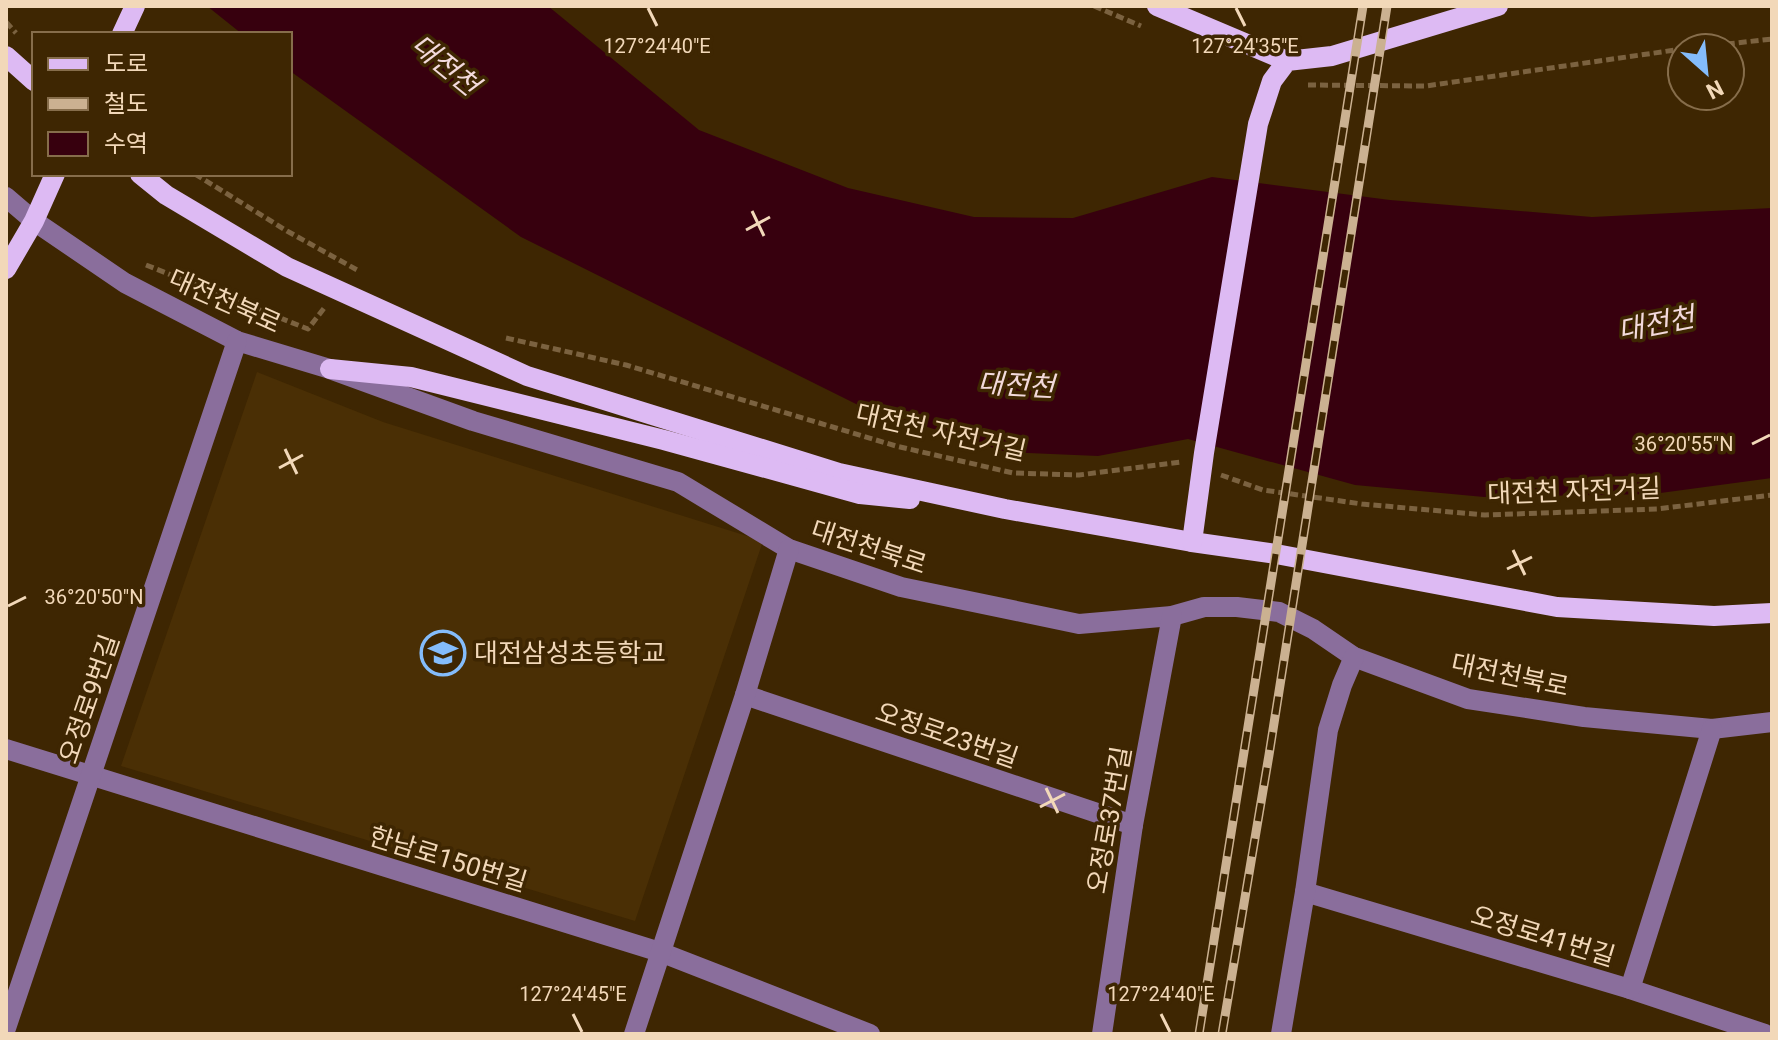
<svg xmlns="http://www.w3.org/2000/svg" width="1778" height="1040" viewBox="0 0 1778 1040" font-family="Roboto,'Noto Sans KR',sans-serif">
	<rect width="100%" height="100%" fill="#3e2602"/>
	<polygon fill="#4a2f05" points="257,372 383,422 763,541 635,921 121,766"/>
	<polygon fill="#37000e" points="207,6 548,6 699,130 848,188 974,217 1073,218 1212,177 1390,200 1592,217 1772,208 1772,478 1653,494 1484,497 1355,485 1188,439 1098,456 1006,452 858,405 521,237 290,71 290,34 242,34"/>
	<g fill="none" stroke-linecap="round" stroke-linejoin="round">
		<g stroke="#7b6240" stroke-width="5" stroke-dasharray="8 4" stroke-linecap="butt">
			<polyline points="1094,6 1141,26"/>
			<polyline points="6,22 16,33"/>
			<polyline points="1691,48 1772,39"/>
			<polyline points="1308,85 1426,86 1682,49"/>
			<polyline points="195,174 287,231 359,271"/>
			<polyline points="146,265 308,329 325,307"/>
			<polyline points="506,338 626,365 896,446 1013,473 1079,475 1181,462"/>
			<polyline points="1221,475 1263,490 1362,504 1485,515 1657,509 1772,495"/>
		</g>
		<g stroke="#8a6e9c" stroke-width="20">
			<polyline points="6,197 34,221 125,283 237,341 330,369 473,421 678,482 789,549 901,587 1079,624 1172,616 1204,607 1237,607 1279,612 1313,629 1354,657 1468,699 1584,717 1712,729 1772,722"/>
			<polyline points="745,695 1133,825"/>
			<polyline points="6,749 660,952 870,1034"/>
			<polyline points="1305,892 1630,989 1765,1034"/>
			<polyline points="1630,989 1712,729"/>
			<polyline points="6,1028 237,341"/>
			<polyline points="634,1034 745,695 789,549"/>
			<polyline points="1102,1034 1133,825 1172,616"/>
			<polyline points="1281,1034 1305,892 1328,730 1342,685 1354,657"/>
		</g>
		<g stroke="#ddbaf3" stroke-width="20">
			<polyline points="1157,6 1287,61"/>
			<polyline points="122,34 135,6"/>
			<polyline points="6,56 34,81"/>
			<polyline points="140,174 166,195 287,267 527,376 839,473 1005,509 1192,542 1276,554 1557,607 1714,616 1772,613"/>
			<polyline points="6,269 34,221 55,174"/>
			<polyline points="330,369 411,377 664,440 860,494 910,499"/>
			<polyline points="1192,542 1204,453 1258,124 1272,81 1287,61 1332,56 1498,6"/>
		</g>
		<g stroke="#cbb191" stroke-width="9">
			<g id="rail">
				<polyline points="1199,1034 1363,6"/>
				<polyline points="1222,1034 1269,755 1387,6"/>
			</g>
		</g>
		<use href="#rail" stroke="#3e2602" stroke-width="6" stroke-dasharray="18" stroke-linecap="butt"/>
	</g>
	<path fill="none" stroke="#f2d8b9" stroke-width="3" d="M648,8L657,26M1236,8L1245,26M752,211L764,236M746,230L770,217M1752,444L1770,435M285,449L297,474M279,468L303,455M1513,550L1525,575M1507,569L1532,557M8,606L26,597M1046,788L1058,813M1040,807L1065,794M573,1014L582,1032M1161,1014L1170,1032"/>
	<defs>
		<g id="school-ring" transform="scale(2.3)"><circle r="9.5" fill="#3e2602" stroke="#84bcfb" stroke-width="1.5"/><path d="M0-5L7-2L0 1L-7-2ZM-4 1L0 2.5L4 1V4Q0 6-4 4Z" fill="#84bcfb"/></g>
	</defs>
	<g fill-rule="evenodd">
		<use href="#school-ring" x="443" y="653"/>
	</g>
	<g text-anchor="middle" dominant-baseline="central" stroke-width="7" stroke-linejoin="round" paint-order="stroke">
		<g font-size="26" fill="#f2d8b9" stroke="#3e2602">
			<text transform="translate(225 301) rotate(24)">대전천북로</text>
			<text transform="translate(941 432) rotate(13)">대전천 자전거길</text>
			<text transform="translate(1574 491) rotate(-2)">대전천 자전거길</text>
			<text transform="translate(869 547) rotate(18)">대전천북로</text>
			<text transform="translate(1510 675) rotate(12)">대전천북로</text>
			<text transform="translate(89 699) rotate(-71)">오정로9번길</text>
			<text transform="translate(947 735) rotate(19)">오정로23번길</text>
			<text transform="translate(1109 820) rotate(-80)">오정로37번길</text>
			<text transform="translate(448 859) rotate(17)">한남로150번길</text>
			<text transform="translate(1543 936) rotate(17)">오정로41번길</text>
		</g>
		<g font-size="26" fill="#f2d8b9" stroke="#3e2602" text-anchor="start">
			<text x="474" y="653">대전삼성초등학교</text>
		</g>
		<g font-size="28" font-style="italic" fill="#f3dadc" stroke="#3e2602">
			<text transform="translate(445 65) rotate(39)">대전천</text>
			<text transform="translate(1656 324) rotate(-11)">대전천</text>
			<text transform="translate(1016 385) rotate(3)">대전천</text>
		</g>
	</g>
	<g font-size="20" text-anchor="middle" fill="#f2d8b9" stroke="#3e2602" stroke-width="7" stroke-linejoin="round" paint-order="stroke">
		<text x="657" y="53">127°24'40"E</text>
		<text x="1245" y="53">127°24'35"E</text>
		<text x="1684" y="451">36°20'55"N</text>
		<text x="94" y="604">36°20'50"N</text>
		<text x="573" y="1001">127°24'45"E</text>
		<text x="1161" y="1001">127°24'40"E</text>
	</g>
	<rect width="1778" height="1040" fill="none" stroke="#f2d8b9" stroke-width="16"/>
	<rect x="32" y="32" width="260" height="144" fill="#3e2602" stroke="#866d4b" stroke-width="2"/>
	<rect x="48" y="58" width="40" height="12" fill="#ddbaf3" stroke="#866d4b" stroke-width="2"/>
	<text x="104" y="72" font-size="24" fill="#f2d8b9">도로</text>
	<rect x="48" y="98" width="40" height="12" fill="#cbb191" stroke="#866d4b" stroke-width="2"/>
	<text x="104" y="112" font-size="24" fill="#f2d8b9">철도</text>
	<rect x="48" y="132" width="40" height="24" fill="#37000e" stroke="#866d4b" stroke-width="2"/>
	<text x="104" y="152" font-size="24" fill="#f2d8b9">수역</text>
	<g transform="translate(1706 72) rotate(153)"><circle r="38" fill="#3e2602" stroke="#866d4b" stroke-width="2"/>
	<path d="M0-6L14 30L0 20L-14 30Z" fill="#84bcfb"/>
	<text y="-12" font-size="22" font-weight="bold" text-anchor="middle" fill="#f2d8b9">N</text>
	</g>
</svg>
